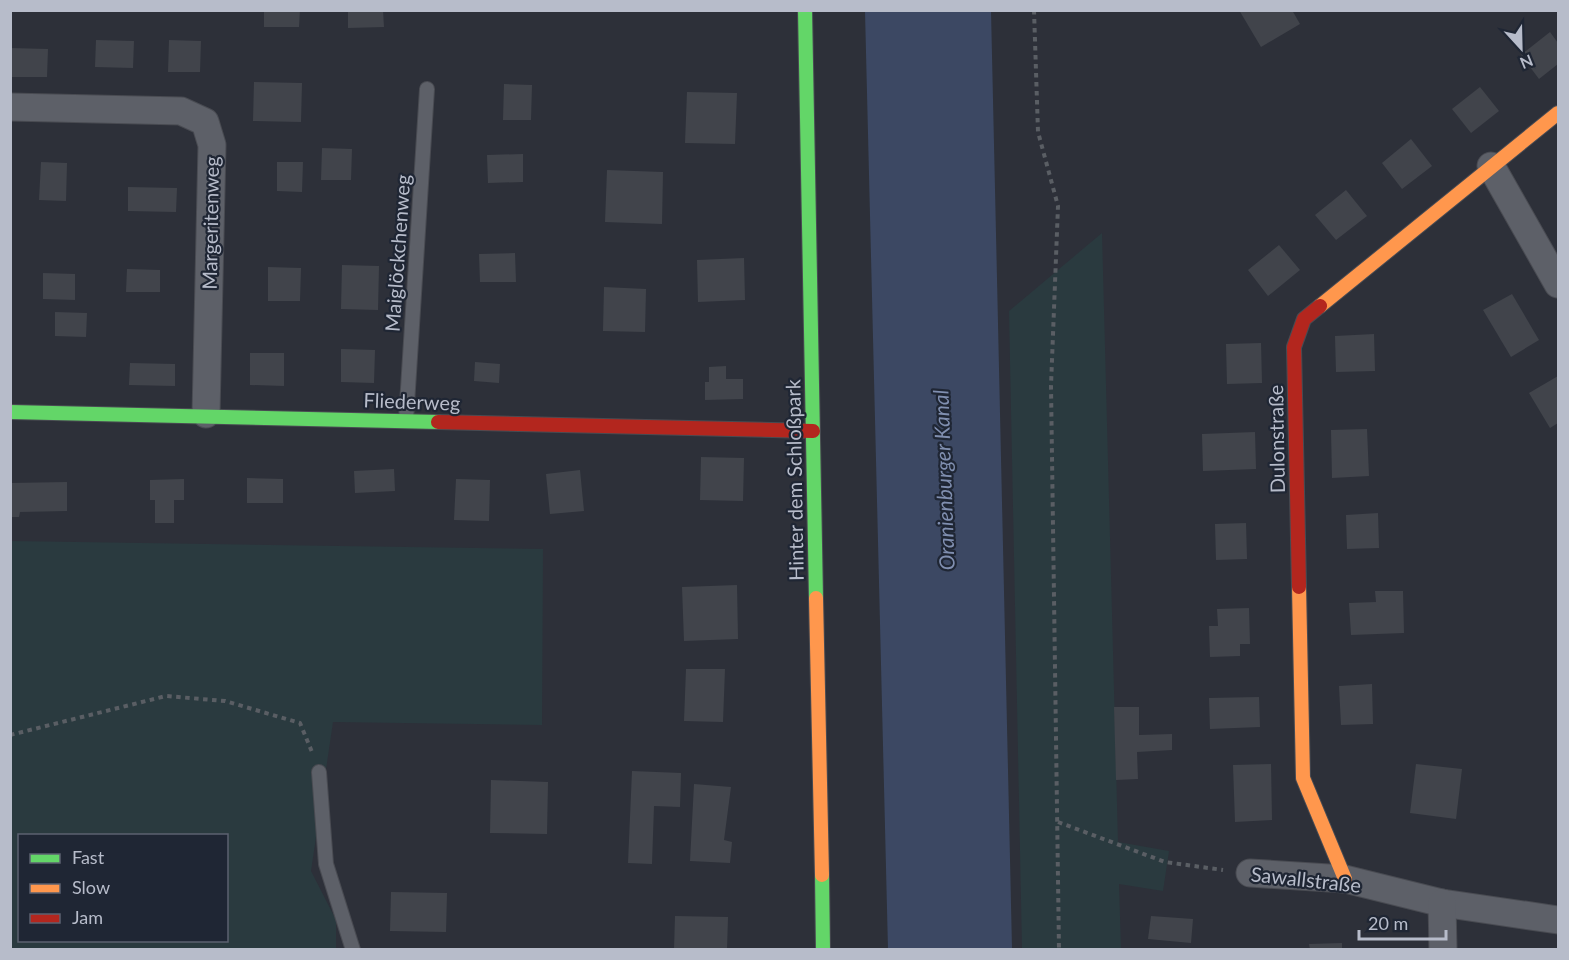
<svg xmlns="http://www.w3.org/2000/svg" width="1569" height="960" viewBox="0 0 1569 960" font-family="Lato,sans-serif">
	<rect width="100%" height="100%" fill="#2d3039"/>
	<g fill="#2a3a3f" fill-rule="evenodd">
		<polygon points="1102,233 1118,842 1169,851 1163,891 1119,884 1121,949 1022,949 1009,311"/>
		<path d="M11,541L543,549L542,725L333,722L311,871L336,920V949L11,950ZM20,836H226V940H20Z"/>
	</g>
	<polygon fill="#3c4863" points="865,11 991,11 1012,949 888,949"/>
	<g fill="#41444b">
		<polygon points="264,10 300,10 299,27 264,27"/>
		<polygon points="348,10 383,10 384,27 348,28"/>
		<polygon points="1239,10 1292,10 1300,24 1261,47"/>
		<polygon points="1550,32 1558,43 1558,64 1539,79 1521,55"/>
		<polygon points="96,40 134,41 133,68 95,67"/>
		<polygon points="169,40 201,41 200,72 168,72"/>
		<polygon points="10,48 48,49 47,77 10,77"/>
		<polygon points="254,82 302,83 301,122 253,121"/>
		<polygon points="504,84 532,85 531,120 503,120"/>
		<polygon points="1480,87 1499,111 1471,133 1452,109"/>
		<polygon points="687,92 737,93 735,144 685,143"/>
		<polygon points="1411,139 1432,166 1402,189 1382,163"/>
		<polygon points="322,148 352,149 351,180 321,180"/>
		<polygon points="523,154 523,182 488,183 487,155"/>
		<polygon points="41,162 67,163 66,201 39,200"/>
		<polygon points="277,162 303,162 302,192 277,191"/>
		<polygon points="607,170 663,172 662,224 605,222"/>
		<polygon points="128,187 177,188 176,212 128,211"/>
		<polygon points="1346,190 1367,216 1336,240 1315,215"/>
		<polygon points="1279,245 1300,270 1268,296 1248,270"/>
		<polygon points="515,253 516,282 480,282 479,254"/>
		<polygon points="744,258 745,300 698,302 697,260"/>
		<polygon points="342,265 379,266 378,310 341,309"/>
		<polygon points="268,267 301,268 300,301 268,301"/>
		<polygon points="127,269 160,270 160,292 126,292"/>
		<polygon points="43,273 75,274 75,300 43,299"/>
		<polygon points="604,287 646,289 645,332 603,331"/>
		<polygon points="1512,294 1539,340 1511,357 1483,310"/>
		<polygon points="55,312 87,313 86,337 55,336"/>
		<polygon points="1374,334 1375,371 1336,372 1335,336"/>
		<polygon points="1261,343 1262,383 1227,384 1226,344"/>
		<polygon points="341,349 375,350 374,383 341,382"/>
		<polygon points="250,353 284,353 284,386 250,385"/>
		<polygon points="475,362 500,364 499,383 474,381"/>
		<polygon points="130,363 175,364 175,386 129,385"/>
		<polygon points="726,366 726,379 743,379 743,399 705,400 705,382 709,382 709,367"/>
		<polygon points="1558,376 1558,423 1550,428 1529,393"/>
		<polygon points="1367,429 1369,476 1332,478 1331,430"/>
		<polygon points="1255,432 1256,469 1203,471 1202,434"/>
		<polygon points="701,457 744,458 743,501 700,500"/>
		<polygon points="394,469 395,491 355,493 354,471"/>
		<polygon points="580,470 584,511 550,514 546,474"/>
		<polygon points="247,478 283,479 283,503 247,503"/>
		<polygon points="184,479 184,500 174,500 174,523 155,523 155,500 150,500 150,480"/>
		<polygon points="456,479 490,480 489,521 454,520"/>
		<polygon points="67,482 67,511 20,512 19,517 10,517 10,483"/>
		<polygon points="1378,513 1379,548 1347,549 1346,515"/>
		<polygon points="1246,523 1247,559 1216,560 1215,524"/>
		<polygon points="737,585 738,639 684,641 682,587"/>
		<polygon points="1375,591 1403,591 1404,633 1351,635 1349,603 1376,602"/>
		<polygon points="1249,608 1250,644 1240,644 1240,656 1210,657 1209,626 1218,626 1217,609"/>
		<polygon points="686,669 725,669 723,722 684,721"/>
		<polygon points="1372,684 1373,724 1341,725 1339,686"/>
		<polygon points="1259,697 1260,727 1210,729 1209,698"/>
		<polygon points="1114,707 1139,707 1139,735 1172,734 1172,750 1137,752 1138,779 1116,780"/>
		<polygon points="1271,764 1272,820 1235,822 1233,765"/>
		<polygon points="1416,764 1462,769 1456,819 1410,813"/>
		<polygon points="632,771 681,773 680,807 654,806 652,864 628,863"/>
		<polygon points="491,780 548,782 547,834 490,833"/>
		<polygon points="694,784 731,787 724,840 732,842 730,863 690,861"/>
		<polygon points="391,892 447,893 446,932 390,931"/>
		<polygon points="675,916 728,917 727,950 674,950"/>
		<polygon points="1151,916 1193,919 1191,943 1148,939"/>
		<polygon points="1342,943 1342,950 1310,950 1309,944"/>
	</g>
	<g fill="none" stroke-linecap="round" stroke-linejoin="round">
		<g stroke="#494b52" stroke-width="16">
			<g id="lane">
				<polyline points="406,420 427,89"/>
				<polyline points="319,772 326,864 353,950"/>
			</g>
		</g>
		<g stroke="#494b52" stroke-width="29">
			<g id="street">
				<polyline points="10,107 181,111 205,122 212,145 206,414"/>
				<polyline points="1491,166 1558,284"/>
				<polyline points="1250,873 1345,879 1442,903 1558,920"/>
				<polyline points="1442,903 1443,950"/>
			</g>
		</g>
		<g stroke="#494b52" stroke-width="16">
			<g id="fast">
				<polyline points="805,10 816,598"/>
				<polyline points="10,412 438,422"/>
				<polyline points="822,875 823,950"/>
			</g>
		</g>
		<g stroke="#494b52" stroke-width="16">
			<g id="slow">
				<polyline points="1320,306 1558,113"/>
				<polyline points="1299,587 1303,778 1345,879"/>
				<polyline points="816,598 822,875"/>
			</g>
		</g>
		<g stroke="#494b52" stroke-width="16">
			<g id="jam">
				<polyline points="438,422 813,431"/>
				<polyline points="1299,587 1294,347 1304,319 1320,306"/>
			</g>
		</g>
		<g stroke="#5a5e64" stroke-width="4" stroke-dasharray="4.5 4.5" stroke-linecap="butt">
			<polyline points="1034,10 1038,132 1058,206 1051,386 1059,950"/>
			<polyline points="10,735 166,696 225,701 300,723 312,752"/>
			<polyline points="1058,822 1165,862 1223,870"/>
		</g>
		<use href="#lane" stroke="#5d6068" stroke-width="14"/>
		<use href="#street" stroke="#5d6068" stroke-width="27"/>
		<use href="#fast" stroke="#63d668" stroke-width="14"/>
		<use href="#slow" stroke="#ff974d" stroke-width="14"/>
		<use href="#jam" stroke="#b3261e" stroke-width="14"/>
	</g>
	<g text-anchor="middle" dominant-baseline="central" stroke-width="4.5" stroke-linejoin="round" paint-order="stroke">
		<g font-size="20" fill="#b7bcca" stroke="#1f2634">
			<text transform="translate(210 223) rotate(-89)">Margeritenweg</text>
			<text transform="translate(397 253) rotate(-86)">Maiglöckchenweg</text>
			<text transform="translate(412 401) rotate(2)">Fliederweg</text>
			<text transform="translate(1276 439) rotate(-91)">Dulonstraße</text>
			<text transform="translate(794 480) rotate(-91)">Hinter dem Schloßpark</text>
			<text transform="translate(1306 879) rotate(6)">Sawallstraße</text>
		</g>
		<g font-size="21" font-style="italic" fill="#808fb0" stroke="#1f2634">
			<text transform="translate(943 480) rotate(-92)">Oranienburger Kanal</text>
		</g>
	</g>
	<rect width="1569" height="960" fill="none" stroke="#b7bcca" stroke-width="24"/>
	<rect x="18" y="834" width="210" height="108" fill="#1f2634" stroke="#5c6270" stroke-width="1.5"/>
	<rect x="30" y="854" width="30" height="9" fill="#63d668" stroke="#5c6270" stroke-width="1.5"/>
	<text x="72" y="864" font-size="18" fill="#b7bcca">Fast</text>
	<rect x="30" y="884" width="30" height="9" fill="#ff974d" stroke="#5c6270" stroke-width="1.5"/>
	<text x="72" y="894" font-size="18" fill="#b7bcca">Slow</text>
	<rect x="30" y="914" width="30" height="9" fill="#b3261e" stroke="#5c6270" stroke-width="1.5"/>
	<text x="72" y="924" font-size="18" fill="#b7bcca">Jam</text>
	<g transform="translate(1521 48) rotate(158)" stroke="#1f2634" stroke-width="4.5" paint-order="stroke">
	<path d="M0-4.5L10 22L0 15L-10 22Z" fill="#b7bcca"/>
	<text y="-9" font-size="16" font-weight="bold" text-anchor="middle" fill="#b7bcca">N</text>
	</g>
	<path d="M1359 930v9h87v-9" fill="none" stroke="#b7bcca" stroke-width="3"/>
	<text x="1368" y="930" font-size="18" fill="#b7bcca" stroke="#1f2634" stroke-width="4.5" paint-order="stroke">20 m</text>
</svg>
